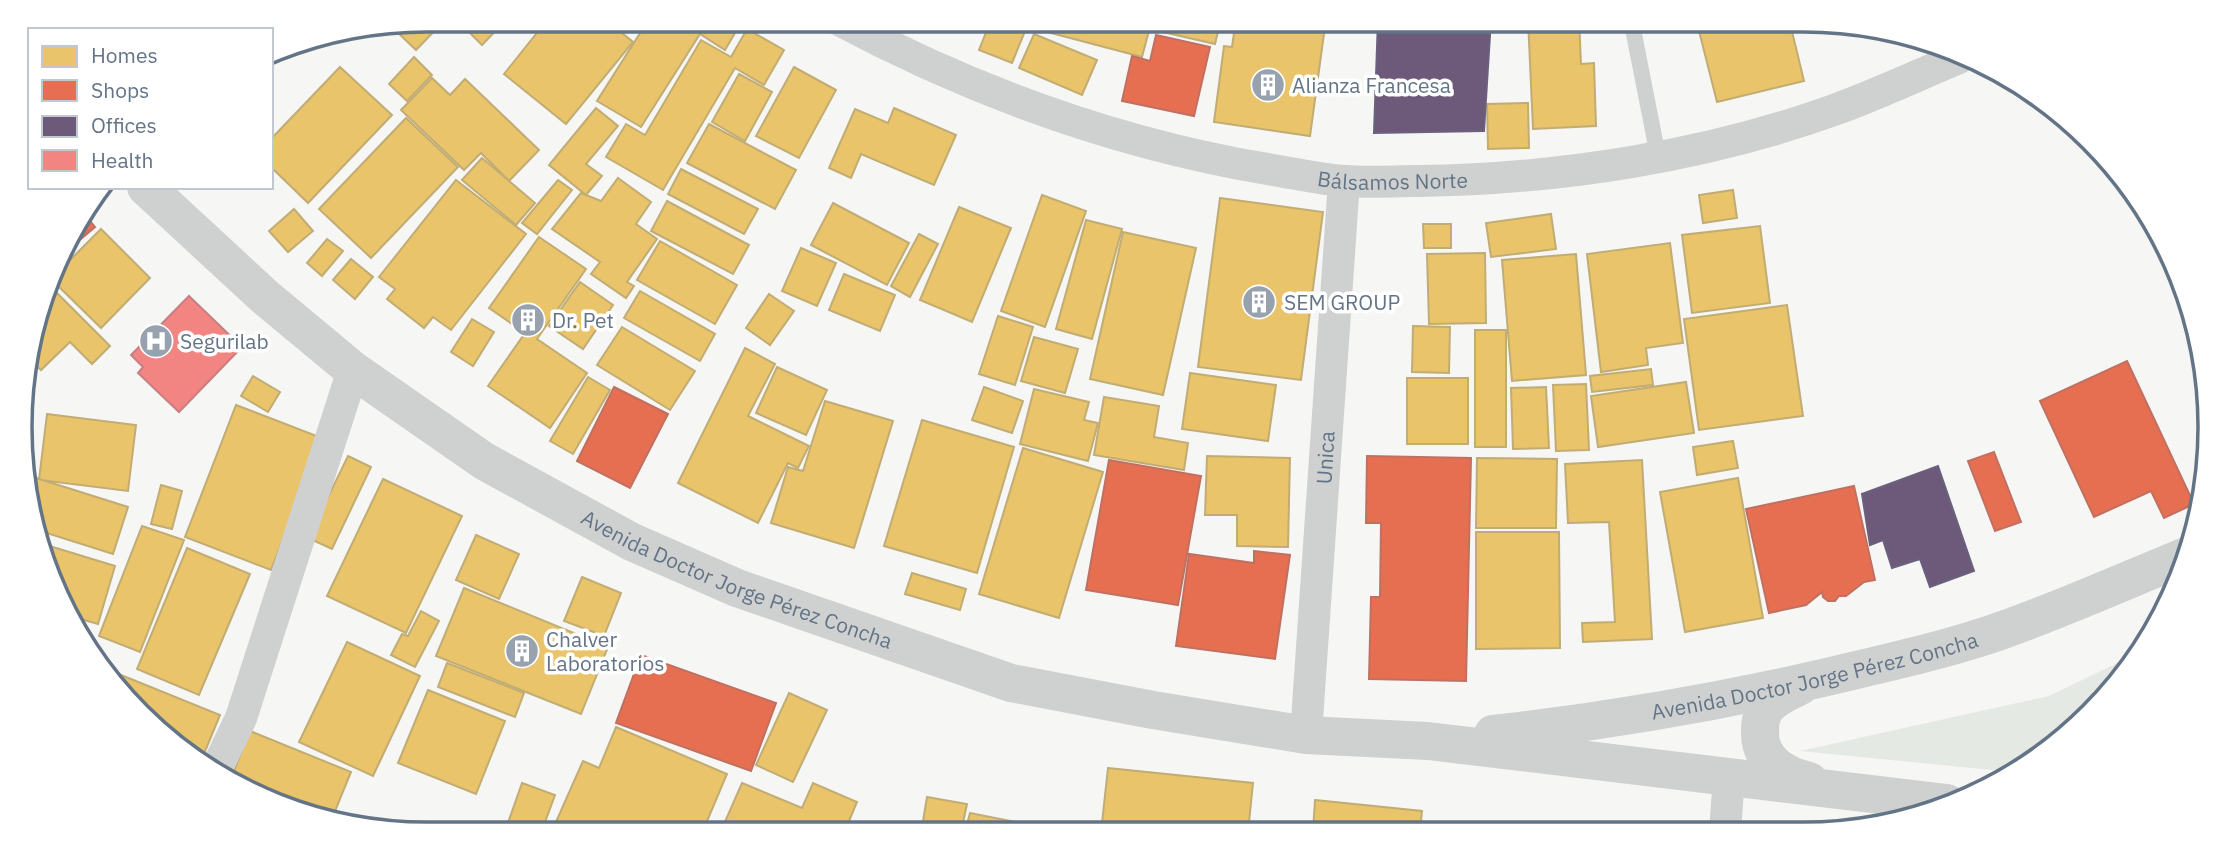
<svg xmlns="http://www.w3.org/2000/svg" width="2229" height="853" viewBox="0 0 2229 853" font-family="'IBM Plex Sans',sans-serif">
	<rect width="100%" height="100%" fill="#f6f6f5"/>
	<polygon fill="#e5e9e3" points="2136,654 2071,732 2012,772 1800,751 2049,696"/>
	<g fill="#e9c46a" stroke="#c1ac73" stroke-width="2">
		<polygon points="426,19 446,19 416,50 394,29 399,24"/>
		<polygon points="459,19 507,19 482,45 458,21"/>
		<polygon points="548,19 605,19 633,42 566,124 504,74"/>
		<polygon points="649,19 728,19 739,26 725,50 700,34 641,127 597,101"/>
		<polygon points="988,19 1030,19 1012,63 979,50 991,20"/>
		<polygon points="1039,19 1152,19 1142,57 1036,29"/>
		<polygon points="1157,19 1221,19 1215,44 1154,30"/>
		<polygon points="1236,19 1326,19 1310,136 1214,122 1224,46 1232,47"/>
		<polygon points="1528,19 1579,19 1581,64 1594,63 1596,126 1533,129"/>
		<polygon points="1696,19 1789,19 1804,81 1717,102"/>
		<polygon points="747,29 784,50 764,85 735,68 663,190 606,157 626,124 645,135 701,40 731,57"/>
		<polygon points="1034,34 1097,60 1082,95 1019,68"/>
		<polygon points="414,57 432,75 407,101 389,84"/>
		<polygon points="340,67 392,115 308,203 271,167 271,139"/>
		<polygon points="794,67 836,90 799,158 756,136"/>
		<polygon points="739,74 772,92 745,141 712,122"/>
		<polygon points="432,78 450,95 465,79 539,150 509,181 481,153 464,170 401,110"/>
		<polygon points="1528,103 1529,148 1488,149 1487,104"/>
		<polygon points="596,108 618,126 586,164 602,176 586,195 549,165"/>
		<polygon points="894,108 956,135 934,185 861,154 851,178 829,168 855,109 888,123"/>
		<polygon points="406,118 458,167 371,258 319,209"/>
		<polygon points="709,124 796,170 775,209 687,163"/>
		<polygon points="482,158 535,203 516,225 462,180"/>
		<polygon points="681,169 758,209 744,234 668,194"/>
		<polygon points="618,178 651,202 636,224 657,239 627,282 634,286 626,298 591,274 600,262 552,229 581,193 601,201"/>
		<polygon points="456,180 526,234 451,330 433,317 424,328 387,299 395,289 379,277"/>
		<polygon points="558,180 572,190 537,234 522,223"/>
		<polygon points="1733,190 1737,218 1703,223 1699,195"/>
		<polygon points="1042,195 1086,211 1045,327 1001,311"/>
		<polygon points="1220,198 1323,212 1301,380 1198,367"/>
		<polygon points="667,201 749,245 733,274 651,231"/>
		<polygon points="833,203 909,243 887,285 811,245"/>
		<polygon points="959,207 1011,228 972,322 920,300"/>
		<polygon points="294,209 313,231 288,252 269,231"/>
		<polygon points="1551,214 1556,249 1491,257 1486,223"/>
		<polygon points="1086,220 1122,229 1092,339 1056,329"/>
		<polygon points="1423,224 1451,224 1451,248 1424,248"/>
		<polygon points="1760,226 1770,303 1692,313 1682,235"/>
		<polygon points="101,229 150,278 101,328 54,282 57,273"/>
		<polygon points="1123,232 1196,248 1163,395 1090,379"/>
		<polygon points="919,234 938,244 910,297 891,286"/>
		<polygon points="539,237 586,269 537,339 587,373 550,428 488,386 525,333 489,308"/>
		<polygon points="327,239 343,251 322,276 307,263"/>
		<polygon points="660,241 737,285 715,324 637,280"/>
		<polygon points="1670,243 1683,343 1646,348 1648,365 1601,372 1587,254"/>
		<polygon points="801,248 836,263 817,306 782,291"/>
		<polygon points="1485,253 1486,323 1429,324 1427,254"/>
		<polygon points="1576,254 1586,375 1512,381 1502,260"/>
		<polygon points="351,259 373,277 355,299 333,280"/>
		<polygon points="844,274 895,295 880,331 829,310"/>
		<polygon points="580,282 613,305 583,349 549,326"/>
		<polygon points="52,288 110,346 92,364 70,342 41,370 28,358"/>
		<polygon points="640,291 715,334 700,361 624,318"/>
		<polygon points="769,294 794,311 770,345 746,328"/>
		<polygon points="1787,305 1803,416 1699,430 1684,319"/>
		<polygon points="998,316 1033,327 1015,385 979,374"/>
		<polygon points="472,319 494,332 473,366 451,352"/>
		<polygon points="1413,326 1450,327 1449,373 1412,372"/>
		<polygon points="622,327 695,371 670,410 597,365"/>
		<rect x="1475" y="330" width="31" height="117"/>
		<polygon points="1034,337 1078,349 1065,393 1021,381"/>
		<polygon points="745,348 775,364 748,416 809,446 798,468 788,463 758,523 678,483"/>
		<polygon points="777,367 827,390 806,435 756,413"/>
		<polygon points="1651,369 1653,385 1592,392 1590,376"/>
		<polygon points="1190,373 1276,385 1268,441 1182,429"/>
		<polygon points="253,376 280,392 268,412 241,396"/>
		<polygon points="588,377 610,390 573,454 550,441"/>
		<rect x="1407" y="378" width="61" height="66"/>
		<polygon points="1686,382 1694,433 1598,447 1591,396"/>
		<polygon points="1586,384 1589,450 1556,451 1553,385"/>
		<polygon points="984,387 1023,401 1012,433 972,420"/>
		<polygon points="1546,387 1549,448 1513,449 1511,388"/>
		<polygon points="1034,389 1089,402 1084,420 1098,423 1088,461 1020,444"/>
		<polygon points="1104,397 1159,406 1154,437 1188,443 1184,470 1094,455"/>
		<polygon points="825,401 893,421 854,548 771,523 788,467 803,471"/>
		<polygon points="236,405 322,438 271,570 185,537"/>
		<polygon points="47,414 136,425 128,491 39,480"/>
		<polygon points="922,420 1014,447 977,573 884,546"/>
		<polygon points="1733,441 1738,468 1697,475 1693,447"/>
		<polygon points="1023,448 1103,472 1059,618 979,594"/>
		<polygon points="348,456 371,467 332,549 308,538"/>
		<polygon points="1207,456 1290,458 1288,547 1237,546 1237,515 1205,515"/>
		<polygon points="1477,458 1557,459 1556,528 1476,528"/>
		<polygon points="1642,460 1652,639 1583,642 1582,623 1615,622 1609,522 1568,523 1565,464"/>
		<polygon points="33,477 128,507 113,554 37,530 27,506 27,495"/>
		<polygon points="1738,478 1763,618 1685,632 1660,492"/>
		<polygon points="383,479 462,516 406,633 327,596"/>
		<polygon points="161,485 182,491 172,529 151,524"/>
		<polygon points="142,526 184,540 140,652 99,636"/>
		<polygon points="1476,532 1559,532 1560,648 1476,649"/>
		<polygon points="476,535 519,554 499,599 456,580"/>
		<polygon points="43,544 115,566 98,624 73,617"/>
		<polygon points="187,548 250,574 199,695 137,669"/>
		<polygon points="912,573 966,589 960,610 905,594"/>
		<polygon points="582,577 621,593 604,636 564,621"/>
		<polygon points="464,588 608,647 581,714 436,656"/>
		<polygon points="421,611 439,621 415,667 391,655 402,634 408,636"/>
		<polygon points="347,642 420,676 373,776 299,742"/>
		<polygon points="447,663 524,693 515,717 438,687"/>
		<polygon points="121,675 220,715 201,761 179,750 117,684"/>
		<polygon points="428,690 505,721 476,794 398,763"/>
		<polygon points="789,693 827,710 793,782 756,765"/>
		<polygon points="616,727 727,774 702,833 551,833 583,761 599,768"/>
		<polygon points="250,731 351,772 331,821 321,820 232,776"/>
		<polygon points="1108,768 1253,783 1248,832 1101,832"/>
		<polygon points="522,783 555,795 541,833 504,834"/>
		<polygon points="742,783 802,808 813,783 857,802 844,833 720,833"/>
		<polygon points="927,797 967,804 961,832 921,833"/>
		<polygon points="1315,800 1422,811 1420,831 1313,832"/>
		<polygon points="970,813 1021,823 1019,832 965,832"/>
	</g>
	<g fill="#e76f51" stroke="#c07061" stroke-width="2">
		<polygon points="1156,35 1210,47 1194,116 1122,101 1132,56 1150,61"/>
		<polygon points="83,212 95,227 63,254 74,223"/>
		<polygon points="2127,361 2194,504 2164,518 2151,491 2094,517 2040,401"/>
		<polygon points="614,387 668,414 630,488 577,461"/>
		<polygon points="1994,452 2021,522 1995,531 1968,461"/>
		<polygon points="1367,456 1471,458 1466,681 1369,679 1371,597 1380,597 1381,523 1366,523"/>
		<polygon points="1109,460 1201,476 1178,605 1086,590"/>
		<polygon points="1854,486 1875,580 1864,582 1846,596 1839,596 1835,601 1828,601 1823,597 1822,592 1806,605 1769,613 1746,509"/>
		<polygon points="1254,551 1290,555 1275,659 1176,646 1189,554 1254,563"/>
		<polygon points="641,655 776,703 751,771 616,723"/>
	</g>
	<g fill="#6d597a" stroke="#6a617e" stroke-width="2">
		<polygon points="1378,19 1491,19 1484,131 1374,133"/>
		<polygon points="1938,466 1974,571 1930,587 1920,559 1892,568 1883,540 1870,545 1862,494"/>
	</g>
	<polygon fill="#f28482" stroke="#c77f84" stroke-width="2" points="189,296 242,347 179,412 138,373 143,367 131,355"/>
	<g fill="none" stroke-linecap="round" stroke-linejoin="round">
		<polyline stroke="#cfd1d1" stroke-width="16" points="1631,19 1658,156"/>
		<g stroke="#cfd1d1" stroke-width="32">
			<path id="s1" d="M837,19C974,92 1120,145 1273,170C1296,174 1320,179 1343,181C1368,183 1394,181 1419,181C1558,179 1703,157 1834,110C1876,95 1918,75 1959,58"/>
			<path id="s2" d="M1306,735L1344,181"/>
			<polyline points="217,768 241,718 353,370"/>
			<polyline points="1725,831 1729,777"/>
		</g>
		<g stroke="#cfd1d1" stroke-width="38">
			<path id="s3" d="M146,187L264,296L353,370L484,461L632,542L737,588L1011,683L1153,710L1306,735L1428,741L1947,803"/>
			<path d="M1800,686C1789,692 1777,696 1768,706C1761,713 1760,722 1760,731C1759,761 1783,775 1809,781"/>
			<path id="s4" d="M1493,734C1618,720 1742,698 1865,668C1911,657 1958,646 2003,630C2065,608 2125,581 2186,556"/>
		</g>
	</g>
	<defs>
		<g id="building-disc" transform="scale(1.75)"><circle r="9.5" fill="#97a2ae" stroke="#fff"/><path d="M-4-6H4V6H1V3H-1V6H-4ZM-2.5-4.3h1.7v1.8h-1.7ZM.8-4.3h1.7v1.8H.8ZM-2.5-1h1.7V.8h-1.7ZM.8-1h1.7V.8H.8Z" fill="#fff"/></g>
		<g id="hospital-disc" transform="scale(1.75)"><circle r="9.5" fill="#97a2ae" stroke="#fff"/><path d="M-5-5h3v3.5h4V-5h3V5h-3V1.5h-4V5h-3Z" fill="#fff"/></g>
	</defs>
	<g fill-rule="evenodd">
		<use href="#building-disc" x="1268" y="85"/>
		<use href="#building-disc" x="1259" y="302"/>
		<use href="#building-disc" x="528" y="320"/>
		<use href="#hospital-disc" x="156" y="341"/>
		<use href="#building-disc" x="522" y="651"/>
	</g>
	<g text-anchor="middle" dominant-baseline="central" stroke-width="7" stroke-linejoin="round" paint-order="stroke">
		<g font-size="21" fill="#647487" stroke="#fff" text-anchor="start">
			<text x="1292" y="85">Alianza Francesa</text>
			<text x="1284" y="302">SEM GROUP</text>
			<text x="552" y="320">Dr. Pet</text>
			<text x="180" y="341">Segurilab</text>
			<text x="546" y="639">Chalver<tspan x="546" dy="24">Laboratorios</tspan></text>
		</g>
		<g font-size="21" fill="#647487" stroke="#fff">
			<text stroke="none"><textPath href="#s1" startOffset="584">Bálsamos Norte</textPath></text>
			<text stroke="none"><textPath href="#s2" startOffset="278">Unica</textPath></text>
			<text stroke="none"><textPath href="#s3" startOffset="716">Avenida Doctor Jorge Pérez Concha</textPath></text>
			<text stroke="none"><textPath href="#s4" startOffset="327">Avenida Doctor Jorge Pérez Concha</textPath></text>
		</g>
	</g>
	<path d="M0 0H2229V853H0ZM427 32H1803A395 395 0 0 1 2198 427V427A395 395 0 0 1 1803 822H427A395 395 0 0 1 32 427V427A395 395 0 0 1 427 32Z" fill="#fff" fill-rule="evenodd"/>
	<path fill="none" stroke="#647487" stroke-width="3.5" d="M427 32H1803A395 395 0 0 1 2198 427V427A395 395 0 0 1 1803 822H427A395 395 0 0 1 32 427V427A395 395 0 0 1 427 32Z"/>
	<rect x="28" y="28" width="245" height="161" fill="#ffffff" stroke="#c1c7cf" stroke-width="2"/>
	<rect x="42" y="46" width="35" height="21" fill="#e9c46a" stroke="#c1c7cf" stroke-width="2"/>
	<text x="91" y="63" font-size="21" fill="#647487">Homes</text>
	<rect x="42" y="80" width="35" height="21" fill="#e76f51" stroke="#c1c7cf" stroke-width="2"/>
	<text x="91" y="98" font-size="21" fill="#647487">Shops</text>
	<rect x="42" y="116" width="35" height="21" fill="#6d597a" stroke="#c1c7cf" stroke-width="2"/>
	<text x="91" y="133" font-size="21" fill="#647487">Offices</text>
	<rect x="42" y="150" width="35" height="21" fill="#f28482" stroke="#c1c7cf" stroke-width="2"/>
	<text x="91" y="168" font-size="21" fill="#647487">Health</text>
</svg>
